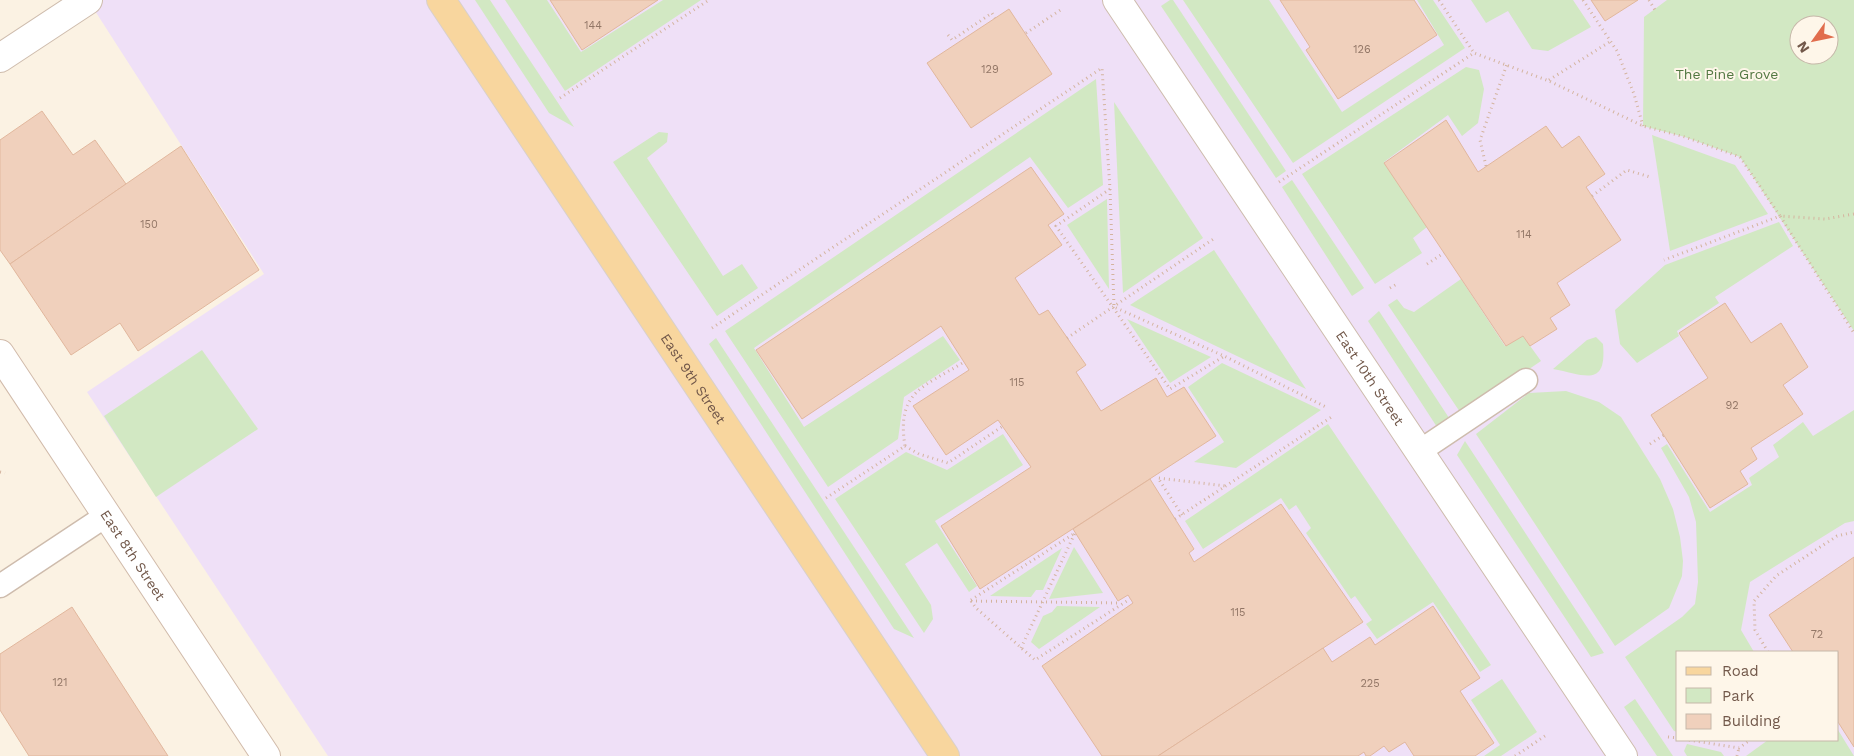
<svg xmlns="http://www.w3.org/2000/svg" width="1854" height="756" viewBox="0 0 1854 756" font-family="'Work Sans',sans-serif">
	<rect width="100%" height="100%" fill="#fbf2e3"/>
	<path fill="#efe0f7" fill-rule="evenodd" d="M88,0H1854V756H328L87,392L264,274ZM1799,25H1829V55H1799ZM1678,652H1838V740H1678Z"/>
	<g fill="#d2e8c3" fill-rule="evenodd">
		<polygon points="475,0 490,0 574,127 549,113"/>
		<polygon points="505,0 547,0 581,52 663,0 701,0 565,91"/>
		<polygon points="1170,0 1173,0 1286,171 1276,178 1161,6"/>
		<polygon points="1183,0 1269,0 1342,112 1444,45 1417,0 1433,0 1465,48 1293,163"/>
		<polygon points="1471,0 1573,0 1591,27 1548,51 1532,49 1508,11 1486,23"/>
		<path d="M1667,0H1854V331L1740,157L1685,137L1643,126L1644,17ZM1799,25H1829V55H1799Z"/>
		<polygon points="1466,67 1479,70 1484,89 1478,123 1462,136 1448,115 1384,162 1427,227 1413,238 1422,253 1375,284 1302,174"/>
		<polygon points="1096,79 1103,185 1068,208 1030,157 754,348 804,427 943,336 960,360 904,397 898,439 828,487 725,331"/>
		<polygon points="1114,102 1203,238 1123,293"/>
		<polygon points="659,132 668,133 667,142 647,158 723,276 742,264 758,288 717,316 613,162"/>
		<polygon points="1652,135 1735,165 1768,214 1670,251"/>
		<polygon points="1292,180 1364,288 1352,296 1282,187"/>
		<polygon points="1107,199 1109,289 1067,225"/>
		<polygon points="1779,222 1793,246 1715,297 1719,303 1677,331 1679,336 1637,363 1620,344 1615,310 1665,265"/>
		<polygon points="1214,250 1306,389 1130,305"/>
		<polygon points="1461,279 1505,346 1523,336 1541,361 1462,415 1388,305 1397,299 1404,308 1414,312"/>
		<polygon points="1379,311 1451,421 1437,427 1368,321"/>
		<polygon points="1127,319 1211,357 1170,383"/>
		<path d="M1596,337L1603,344C1607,388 1585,375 1553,369L1587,340Z"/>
		<polygon points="716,338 914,638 894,629 709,344"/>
		<polygon points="202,350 258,429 156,497 104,416"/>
		<polygon points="1222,363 1321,410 1236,468 1194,462 1224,442 1188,387"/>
		<polygon points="1566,391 1599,402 1621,417 1660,479 1673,509 1680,537 1683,561 1682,576 1669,608 1615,646 1476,434 1529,393"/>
		<polygon points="1854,410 1854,521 1845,523 1750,582 1741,630 1754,652 1678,652 1678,732 1674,731 1625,657 1682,617 1695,604 1698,582 1696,522 1689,497 1661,448 1667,444 1710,512 1752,485 1749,478 1779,457 1773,445 1803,422 1813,436"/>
		<polygon points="1328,424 1491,665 1480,672 1433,602 1377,639 1366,624 1372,620 1355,596 1351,599 1306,533 1311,528 1296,505 1289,510 1281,498 1203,549 1185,521"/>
		<polygon points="1003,434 1023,465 935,521 977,586 969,592 937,543 905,564 931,605 933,619 924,633 835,499 906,452 947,470"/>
		<polygon points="1465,441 1604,653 1591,657 1457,455"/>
		<polygon points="1074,547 1103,593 1049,599"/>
		<polygon points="1062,548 1043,590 1036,590 1031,597 990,596"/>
		<polygon points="1057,606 1100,607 1039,649 1031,642 1043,616 1052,612"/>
		<polygon points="1502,679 1537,732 1501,756 1484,756 1500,745 1471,700"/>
		<polygon points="1635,699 1673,756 1657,756 1624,707"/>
		<polygon points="1838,730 1854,756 1746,756 1768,740 1838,740"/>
		<polygon points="1687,744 1721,752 1724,756 1687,756 1684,751"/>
	</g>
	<g fill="#f0d0bc" stroke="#e1b79d">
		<polygon points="550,0 658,0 582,50"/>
		<polygon points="1280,0 1414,0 1437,35 1338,99 1306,50 1310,47"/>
		<polygon points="1591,0 1638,0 1605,21"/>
		<polygon points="1009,9 1052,74 971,128 927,63"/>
		<polygon points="42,111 73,155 95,140 126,184 10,264 0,250 0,140"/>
		<polygon points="1446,120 1478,172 1546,126 1562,148 1579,136 1605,174 1586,187 1621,240 1557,283 1570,305 1550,318 1557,329 1530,346 1523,336 1506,346 1384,163"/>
		<polygon points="181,146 259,270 138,351 120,323 71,355 10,264"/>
		<polygon points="1031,167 1064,214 1048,225 1062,245 1015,278 1039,315 1048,310 1086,365 1076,372 1101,411 1156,378 1167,397 1184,387 1216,436 980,589 941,526 1031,467 998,420 946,455 913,406 969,370 941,326 802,419 756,350"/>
		<polygon points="1725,303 1751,343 1781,323 1808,367 1783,385 1803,414 1751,448 1757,459 1740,471 1748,484 1710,508 1651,415 1708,378 1679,333"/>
		<polygon points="1150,479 1194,549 1189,553 1194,562 1281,504 1363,622 1158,756 1102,756 1042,666 1133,603 1128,595 1118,601 1073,529"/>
		<polygon points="1854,557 1854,747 1838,722 1838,652 1793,652 1769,615"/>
		<polygon points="1433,606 1480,678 1460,691 1494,743 1475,756 1414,756 1405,742 1389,752 1384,746 1370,756 1366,756 1364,752 1358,756 1158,756 1323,648 1332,662 1370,637 1375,645"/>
		<polygon points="72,607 168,756 29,756 0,710 0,654"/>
	</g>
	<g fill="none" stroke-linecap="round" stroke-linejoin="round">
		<g stroke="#cebcad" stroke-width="25">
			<g id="service">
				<polyline points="1420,451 1526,380"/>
				<polyline points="0,586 107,515"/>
			</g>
		</g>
		<g stroke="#cebcad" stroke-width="30">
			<g id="tertiary">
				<path id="s1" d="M1117,0L1623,756"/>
				<polyline points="0,58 88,0"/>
			</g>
		</g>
		<g stroke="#d1bbab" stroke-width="30">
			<g id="secondary">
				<path id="s2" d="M0,354L266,756"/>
			</g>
		</g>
		<g stroke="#d8d0cc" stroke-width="30">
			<g id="primary">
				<path id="s3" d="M441,0L945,756"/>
			</g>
		</g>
		<g stroke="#d4b49f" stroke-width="3" stroke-dasharray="1 4" stroke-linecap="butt">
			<polyline points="1439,0 1474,53"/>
			<polyline points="1583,0 1617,51 1634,94 1643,126"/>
			<polyline points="1649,0 1655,10"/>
			<polyline points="1026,33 1062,9"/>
			<polyline points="948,35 952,40 992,13 995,18"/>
			<polyline points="1549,80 1611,41"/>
			<polyline points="560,98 709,0"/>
			<polyline points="1486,166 1480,140 1507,64"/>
			<polyline points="1279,182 1474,53 1549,81 1643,126 1685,137 1740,157 1780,216 1664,260"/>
			<polyline points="1110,189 1056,226 1170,389 1223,357"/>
			<polyline points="1592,196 1627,170 1650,177"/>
			<polyline points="1854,214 1825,219 1780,216 1854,333"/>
			<polyline points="1427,264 1444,253"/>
			<polyline points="1390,288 1397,284"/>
			<polyline points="712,328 1102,68 1110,189 1114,307 1224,356 1326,407"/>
			<polyline points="1067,338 1215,238"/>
			<polyline points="1650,444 1664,435"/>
			<polyline points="905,446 919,454 948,463 1003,426"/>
			<polyline points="0,472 5,473"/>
			<path d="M826,498L905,446C896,391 924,387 964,362"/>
			<polyline points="1182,515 1158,478 1226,486"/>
			<polyline points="1175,519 1333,416"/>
			<polyline points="971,600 1075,533"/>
			<polyline points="971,601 976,608 1035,660 1130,599"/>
			<polyline points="971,601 1120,603"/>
			<polyline points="1021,648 1075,533"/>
			<polyline points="1768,652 1755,630 1754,601 1776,576 1837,536 1854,532"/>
			<polyline points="1668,737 1678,738"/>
			<polyline points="1689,740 1739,748 1750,740"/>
			<polyline points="1515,756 1545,736"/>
			<polyline points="1737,756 1739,748"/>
		</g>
		<use href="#service" stroke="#fff" stroke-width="22"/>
		<use href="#tertiary" stroke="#fff" stroke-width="28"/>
		<use href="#secondary" stroke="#fff" stroke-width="28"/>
		<use href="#primary" stroke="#f8d69e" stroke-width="28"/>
	</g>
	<g text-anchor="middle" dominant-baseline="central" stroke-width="4" stroke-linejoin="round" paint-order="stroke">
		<g font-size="11" fill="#927666">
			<text x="593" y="25">144</text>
			<text x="1362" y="49">126</text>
			<text x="990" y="69">129</text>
			<text x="149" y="224">150</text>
			<text x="1524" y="234">114</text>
			<text x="1017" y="382">115</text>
			<text x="1732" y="405">92</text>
			<text x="1238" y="612">115</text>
			<text x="1817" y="634">72</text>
			<text x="60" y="682">121</text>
			<text x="1370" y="683">225</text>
		</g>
		<g font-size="14" fill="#537842" stroke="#fef6e9">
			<text x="1727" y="74">The Pine Grove</text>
		</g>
		<g font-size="14" fill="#72584a" stroke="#fef6e9">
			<text stroke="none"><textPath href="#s3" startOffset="455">East 9th Street</textPath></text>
			<text stroke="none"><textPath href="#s1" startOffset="455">East 10th Street</textPath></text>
			<text stroke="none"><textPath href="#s2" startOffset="241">East 8th Street</textPath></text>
		</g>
	</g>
	<rect x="1676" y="651" width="162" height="90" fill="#fef6e9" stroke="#c6b7a9"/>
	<rect x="1686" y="667" width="25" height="8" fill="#f8d69e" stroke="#c6b7a9"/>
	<text x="1722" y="676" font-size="15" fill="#72584a">Road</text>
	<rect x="1686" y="688" width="25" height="15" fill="#d2e8c3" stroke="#c6b7a9"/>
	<text x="1722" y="701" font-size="15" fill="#72584a">Park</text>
	<rect x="1686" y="714" width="25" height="15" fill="#f0d0bc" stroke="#c6b7a9"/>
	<text x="1722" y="726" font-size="15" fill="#72584a">Building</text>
	<g transform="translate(1814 40) rotate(237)"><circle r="24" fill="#fef6e9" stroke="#c6b7a9"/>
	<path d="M0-4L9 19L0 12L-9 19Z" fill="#e16d4d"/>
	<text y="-8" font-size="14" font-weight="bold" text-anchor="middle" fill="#72584a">N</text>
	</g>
</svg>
